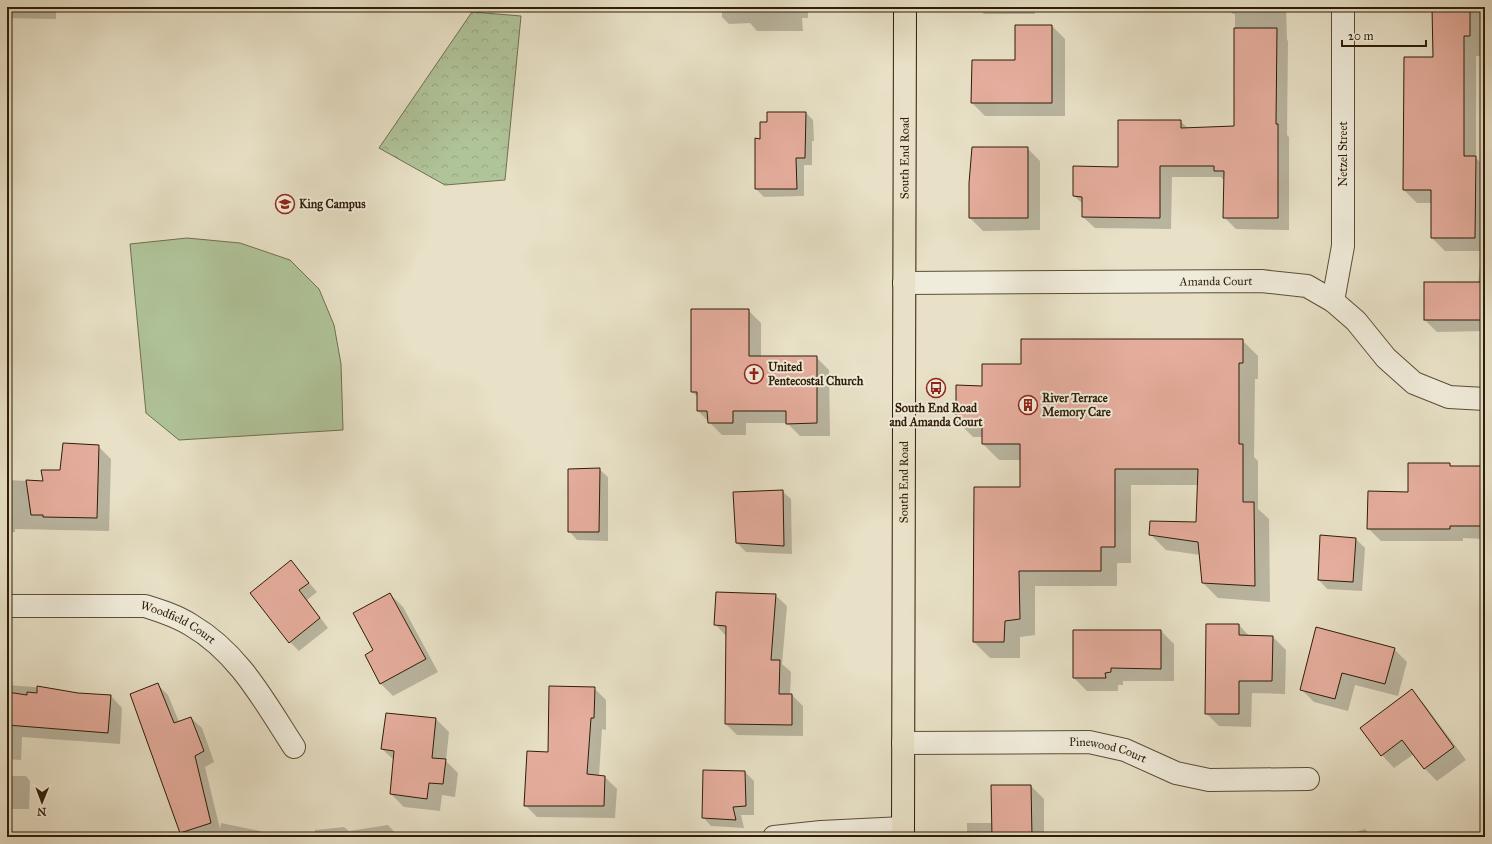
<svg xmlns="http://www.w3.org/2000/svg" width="1492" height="844" viewBox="0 0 1492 844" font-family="'IM FELL Great Primer',serif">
	<defs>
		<pattern id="park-crowns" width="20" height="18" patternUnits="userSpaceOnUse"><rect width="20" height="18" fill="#b0c49a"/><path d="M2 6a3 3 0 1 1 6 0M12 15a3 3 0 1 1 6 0" fill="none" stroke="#98a883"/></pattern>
	</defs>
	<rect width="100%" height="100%" fill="#e8e1c7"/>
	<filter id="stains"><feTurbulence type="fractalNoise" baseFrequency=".005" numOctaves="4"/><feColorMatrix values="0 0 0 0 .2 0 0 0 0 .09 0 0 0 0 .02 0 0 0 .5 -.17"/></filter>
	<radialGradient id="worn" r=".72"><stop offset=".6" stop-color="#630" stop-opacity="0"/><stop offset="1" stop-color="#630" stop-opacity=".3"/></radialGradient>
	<polygon fill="url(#park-crowns)" stroke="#6f7050" points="472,12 521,16 505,180 445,185 379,148"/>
	<polygon fill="#b0c49a" stroke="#6f7050" points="187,238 240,243 290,260 319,289 334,325 341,364 343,430 179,440 146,413 130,244"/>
	<g fill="#0003">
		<polygon points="7,7 56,7 56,19 7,18"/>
		<polygon points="722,7 808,7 808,18 802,18 803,31 757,31 750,23 729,24 722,17"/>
		<polygon points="977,7 1035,7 1035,14 984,14"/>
		<polygon points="1226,7 1286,7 1287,40 1288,41 1287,135 1289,137 1289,230 1236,229 1224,217 1224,180 1221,177 1172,177 1171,229 1095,228 1083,217 1083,204 1074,196 1119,168 1180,121 1189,129 1235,127 1235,14 1233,14"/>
		<polygon points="1417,7 1482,7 1482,56 1476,56 1476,158 1485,167 1485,331 1437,332 1425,320 1478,283 1482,251 1445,251 1432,238 1432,203 1417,203 1404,190 1434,58 1434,8"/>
		<polygon points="1052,26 1065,39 1065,116 985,116 972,103"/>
		<polygon points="806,113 813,120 814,141 812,141 812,165 804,165 804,196 764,197 756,189 756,140 761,140 768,123"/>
		<polygon points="1027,148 1040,161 1040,230 983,231 970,218"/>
		<polygon points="748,310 761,323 761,357 816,357 829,370 830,436 800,436 787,423 746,423 746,435 722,435 698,411 698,397 692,392"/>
		<polygon points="1242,340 1258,356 1258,379 1255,379 1254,457 1258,461 1258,509 1269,519 1270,602 1218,598 1202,582 1200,555 1166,550 1150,534 1197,523 1199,485 1131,485 1131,563 1117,563 1117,586 1035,586 1035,635 1020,637 1020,658 990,658 974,642 975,488 1021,488 1021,460 999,460 983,444 983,437 973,437 957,421 983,387 1022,365"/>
		<polygon points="98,446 111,459 109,531 15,529 15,532 7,532 7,480 44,482"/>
		<polygon points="1449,464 1453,467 1485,467 1485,539 1463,538 1463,541 1381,541 1368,528 1409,493"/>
		<polygon points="599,469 608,477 608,541 577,540 569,531"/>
		<polygon points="782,491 791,499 792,554 746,552 737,543"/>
		<polygon points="1356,539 1365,548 1362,591 1327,589 1319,580"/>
		<polygon points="291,562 317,592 307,600 328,628 299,651 290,642 251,593"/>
		<polygon points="390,594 403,607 438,672 393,696 380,683 374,651"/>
		<polygon points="775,595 787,606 782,664 791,672 790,695 792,695 803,706 803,736 737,735 726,724 726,636 715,624"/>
		<polygon points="1239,625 1250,637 1273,637 1286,650 1285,694 1252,693 1251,727 1219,726 1206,713"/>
		<polygon points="1161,631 1174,644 1174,681 1123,681 1123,685 1118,685 1118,691 1087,691 1074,678"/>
		<polygon points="1394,649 1407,662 1398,696 1355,685 1348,711 1314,702 1301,689"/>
		<polygon points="7,685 34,687 78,694 111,696 122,708 120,744 22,737 21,760 7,759"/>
		<polygon points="158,685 168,695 179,722 191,718 202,728 214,762 205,767 220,829 221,823 260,831 263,834 277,837 218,837 219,834 211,837 185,837 181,832"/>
		<polygon points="594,688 606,700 606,730 602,729 599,776 605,777 617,789 615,818 537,817 525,805 549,753"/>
		<polygon points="1412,691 1424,704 1466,760 1437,781 1424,768 1414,754 1394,768 1382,755"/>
		<polygon points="387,714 436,719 449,732 446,761 458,773 455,797 442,795 440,811 404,807 391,794 394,760 382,749"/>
		<polygon points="745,772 754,781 754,815 741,815 744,828 711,826 703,817"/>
		<polygon points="7,776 26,776 30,781 29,809 7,809"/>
		<polygon points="1031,786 1044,799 1044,836 1047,837 967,837 967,823 993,823"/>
		<polygon points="388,825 399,837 315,837 315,830 344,827 349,831"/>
		<polygon points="7,827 17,837 7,837"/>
		<polygon points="1365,829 1373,837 1350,837 1356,832"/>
		<polygon points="1111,832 1154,837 1110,837"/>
		<polygon points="478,833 516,837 477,837"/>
	</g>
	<g fill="#e5ad9d" stroke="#2e1d07">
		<polygon points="1432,7 1470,7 1470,36 1464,36 1464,156 1476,156 1475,238 1431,238 1431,190 1403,190 1404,57 1433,57"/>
		<polygon points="1015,25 1052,25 1052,103 971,103 972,60 1015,60"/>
		<polygon points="1234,28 1277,28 1276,124 1278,124 1278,218 1223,218 1224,171 1214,171 1214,166 1160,166 1160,218 1082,217 1082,197 1073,196 1073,166 1118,167 1118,120 1181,120 1181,128 1234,126"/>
		<polygon points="767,112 806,112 805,158 796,158 797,189 755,189 755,138 760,139 760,122 767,122"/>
		<polygon points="972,147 1028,147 1028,218 969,218 969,183"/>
		<rect x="1424" y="282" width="61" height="38"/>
		<polygon points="691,309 749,309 749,356 817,356 817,423 786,424 786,411 733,411 733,423 708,423 707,411 697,411 697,392 691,392"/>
		<polygon points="1021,339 1243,339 1243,363 1239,363 1239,444 1243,444 1243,502 1254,502 1255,586 1202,583 1198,542 1149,535 1150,521 1196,522 1198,469 1115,469 1115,547 1101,547 1101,571 1019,571 1020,619 1005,621 1004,642 973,642 974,487 1020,487 1020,444 982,444 982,422 956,422 956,385 982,386 982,364 1021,364"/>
		<polygon points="63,443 99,445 97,518 43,517 43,515 31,515 26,480 43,481 41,470 60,470"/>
		<polygon points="1408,463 1450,463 1450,466 1485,466 1485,526 1450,526 1450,529 1367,529 1368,491 1408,492"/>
		<polygon points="600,468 599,532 568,532 568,469"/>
		<polygon points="783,490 784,546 736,543 733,492"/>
		<polygon points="1320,535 1356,538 1353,582 1318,580"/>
		<polygon points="291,560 309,583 299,590 320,618 289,643 250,593"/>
		<polygon points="716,592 776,594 771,660 780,660 779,694 792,694 792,725 725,724 726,626 714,625"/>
		<polygon points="390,593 426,659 380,684 365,655 373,650 353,613"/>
		<polygon points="1206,624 1239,624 1239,635 1273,636 1272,681 1239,681 1239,714 1205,714"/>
		<polygon points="1316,627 1395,648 1385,684 1342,673 1335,699 1300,690"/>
		<polygon points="1073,630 1161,630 1161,669 1111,668 1111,672 1105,673 1106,678 1073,678"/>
		<polygon points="158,683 174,723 191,717 204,751 195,756 211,823 180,833 130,694"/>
		<polygon points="37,686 78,693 111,695 108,733 7,725 7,692 27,695 27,692 37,693"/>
		<polygon points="549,686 595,687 594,718 591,718 587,774 605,776 604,806 524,806 527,751 548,752"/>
		<polygon points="1412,689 1454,747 1424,769 1402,740 1381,756 1360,728"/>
		<polygon points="386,713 436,718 432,758 446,759 443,784 429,783 427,799 390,794 394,751 381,749"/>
		<polygon points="703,770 745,771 746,806 733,807 736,820 702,818"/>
		<polygon points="991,785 1031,785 1032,837 992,837"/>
	</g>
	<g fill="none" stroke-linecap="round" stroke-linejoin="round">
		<g stroke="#5c4e37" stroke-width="24">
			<g id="minor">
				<path id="s1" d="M904,283L1261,281L1307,286L1333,301L1356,321L1386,358L1414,383L1449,397L1485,399"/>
				<polyline points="1333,301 1343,246 1343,7"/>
				<path id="s2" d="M7,606H145C161,611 177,616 191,625C239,653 264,701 294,747"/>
				<path id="s3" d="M903,743L1089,742L1125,750L1176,773L1209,780L1308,779"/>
				<polyline points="774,837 821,832 903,828"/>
			</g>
		</g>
		<g stroke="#2e1d07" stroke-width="24">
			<g id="major">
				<path id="s4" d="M903,837L905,7"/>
			</g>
		</g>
		<use href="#minor" stroke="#f0ecdb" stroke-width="22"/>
		<use href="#major" stroke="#e8e1c7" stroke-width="22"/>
	</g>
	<defs>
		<g id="school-ring" transform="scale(1)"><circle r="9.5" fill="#f0ecdb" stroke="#8f2418" stroke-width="1.5"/><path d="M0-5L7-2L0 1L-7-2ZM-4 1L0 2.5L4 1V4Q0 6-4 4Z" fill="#8f2418"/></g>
		<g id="church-ring" transform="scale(1)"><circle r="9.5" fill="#f0ecdb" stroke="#8f2418" stroke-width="1.5"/><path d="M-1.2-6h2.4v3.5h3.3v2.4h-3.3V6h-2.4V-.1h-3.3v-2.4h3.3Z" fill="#8f2418"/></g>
		<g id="bus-ring" transform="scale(1)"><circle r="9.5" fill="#f0ecdb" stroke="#8f2418" stroke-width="1.5"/><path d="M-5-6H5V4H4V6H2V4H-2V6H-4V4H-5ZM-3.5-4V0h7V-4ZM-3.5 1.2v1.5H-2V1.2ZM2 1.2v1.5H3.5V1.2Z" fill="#8f2418"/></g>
		<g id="building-ring" transform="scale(1)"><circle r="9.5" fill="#f0ecdb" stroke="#8f2418" stroke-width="1.5"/><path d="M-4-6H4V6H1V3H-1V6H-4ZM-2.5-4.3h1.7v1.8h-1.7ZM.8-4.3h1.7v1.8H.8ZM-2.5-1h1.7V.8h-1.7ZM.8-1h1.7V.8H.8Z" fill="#8f2418"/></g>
	</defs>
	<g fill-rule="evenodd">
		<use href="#school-ring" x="285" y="204"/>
		<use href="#church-ring" x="754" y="374"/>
		<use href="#bus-ring" x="936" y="388"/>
		<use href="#building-ring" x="1028" y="405"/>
	</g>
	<g text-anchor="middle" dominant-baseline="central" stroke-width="4" stroke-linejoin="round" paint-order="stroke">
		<g font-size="12" fill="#2e1d07" stroke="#f0ecdb">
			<text transform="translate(1343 154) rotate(-90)">Netzel Street</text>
			<text stroke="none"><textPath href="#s4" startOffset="679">South End Road</textPath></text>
			<text stroke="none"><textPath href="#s1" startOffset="312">Amanda Court</textPath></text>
			<text stroke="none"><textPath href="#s4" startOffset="355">South End Road</textPath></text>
			<text stroke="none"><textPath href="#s2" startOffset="175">Woodfield Court</textPath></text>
			<text stroke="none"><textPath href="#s3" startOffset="206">Pinewood Court</textPath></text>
		</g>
		<g font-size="12" font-weight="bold" fill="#2e1d07" stroke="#f0ecdb" text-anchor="start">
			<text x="299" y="204">King Campus</text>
			<text x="768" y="367">United<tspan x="768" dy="14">Pentecostal Church</tspan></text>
			<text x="1042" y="398">River Terrace<tspan x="1042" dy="14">Memory Care</tspan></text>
			<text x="936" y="408" text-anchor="middle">South End Road<tspan x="936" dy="14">and Amanda Court</tspan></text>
		</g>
	</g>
	<rect width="1492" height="844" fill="none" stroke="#e8e1c7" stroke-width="24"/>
	<rect x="8" y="8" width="1476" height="828" fill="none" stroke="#2e1d07" stroke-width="2"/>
	<rect x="12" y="12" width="1468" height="820" fill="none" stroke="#2e1d07"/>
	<g transform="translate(42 802) rotate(181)" stroke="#f0ecdb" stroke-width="3" paint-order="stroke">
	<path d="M0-3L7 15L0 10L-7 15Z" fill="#2e1d07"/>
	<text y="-6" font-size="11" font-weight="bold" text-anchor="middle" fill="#2e1d07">N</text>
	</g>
	<path d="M1342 40v6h84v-6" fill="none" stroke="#2e1d07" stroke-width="2"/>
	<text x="1348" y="40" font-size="12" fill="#2e1d07" stroke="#f0ecdb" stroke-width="3" paint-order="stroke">20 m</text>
	<rect width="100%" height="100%" filter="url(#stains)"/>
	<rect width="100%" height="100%" fill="url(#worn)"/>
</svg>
